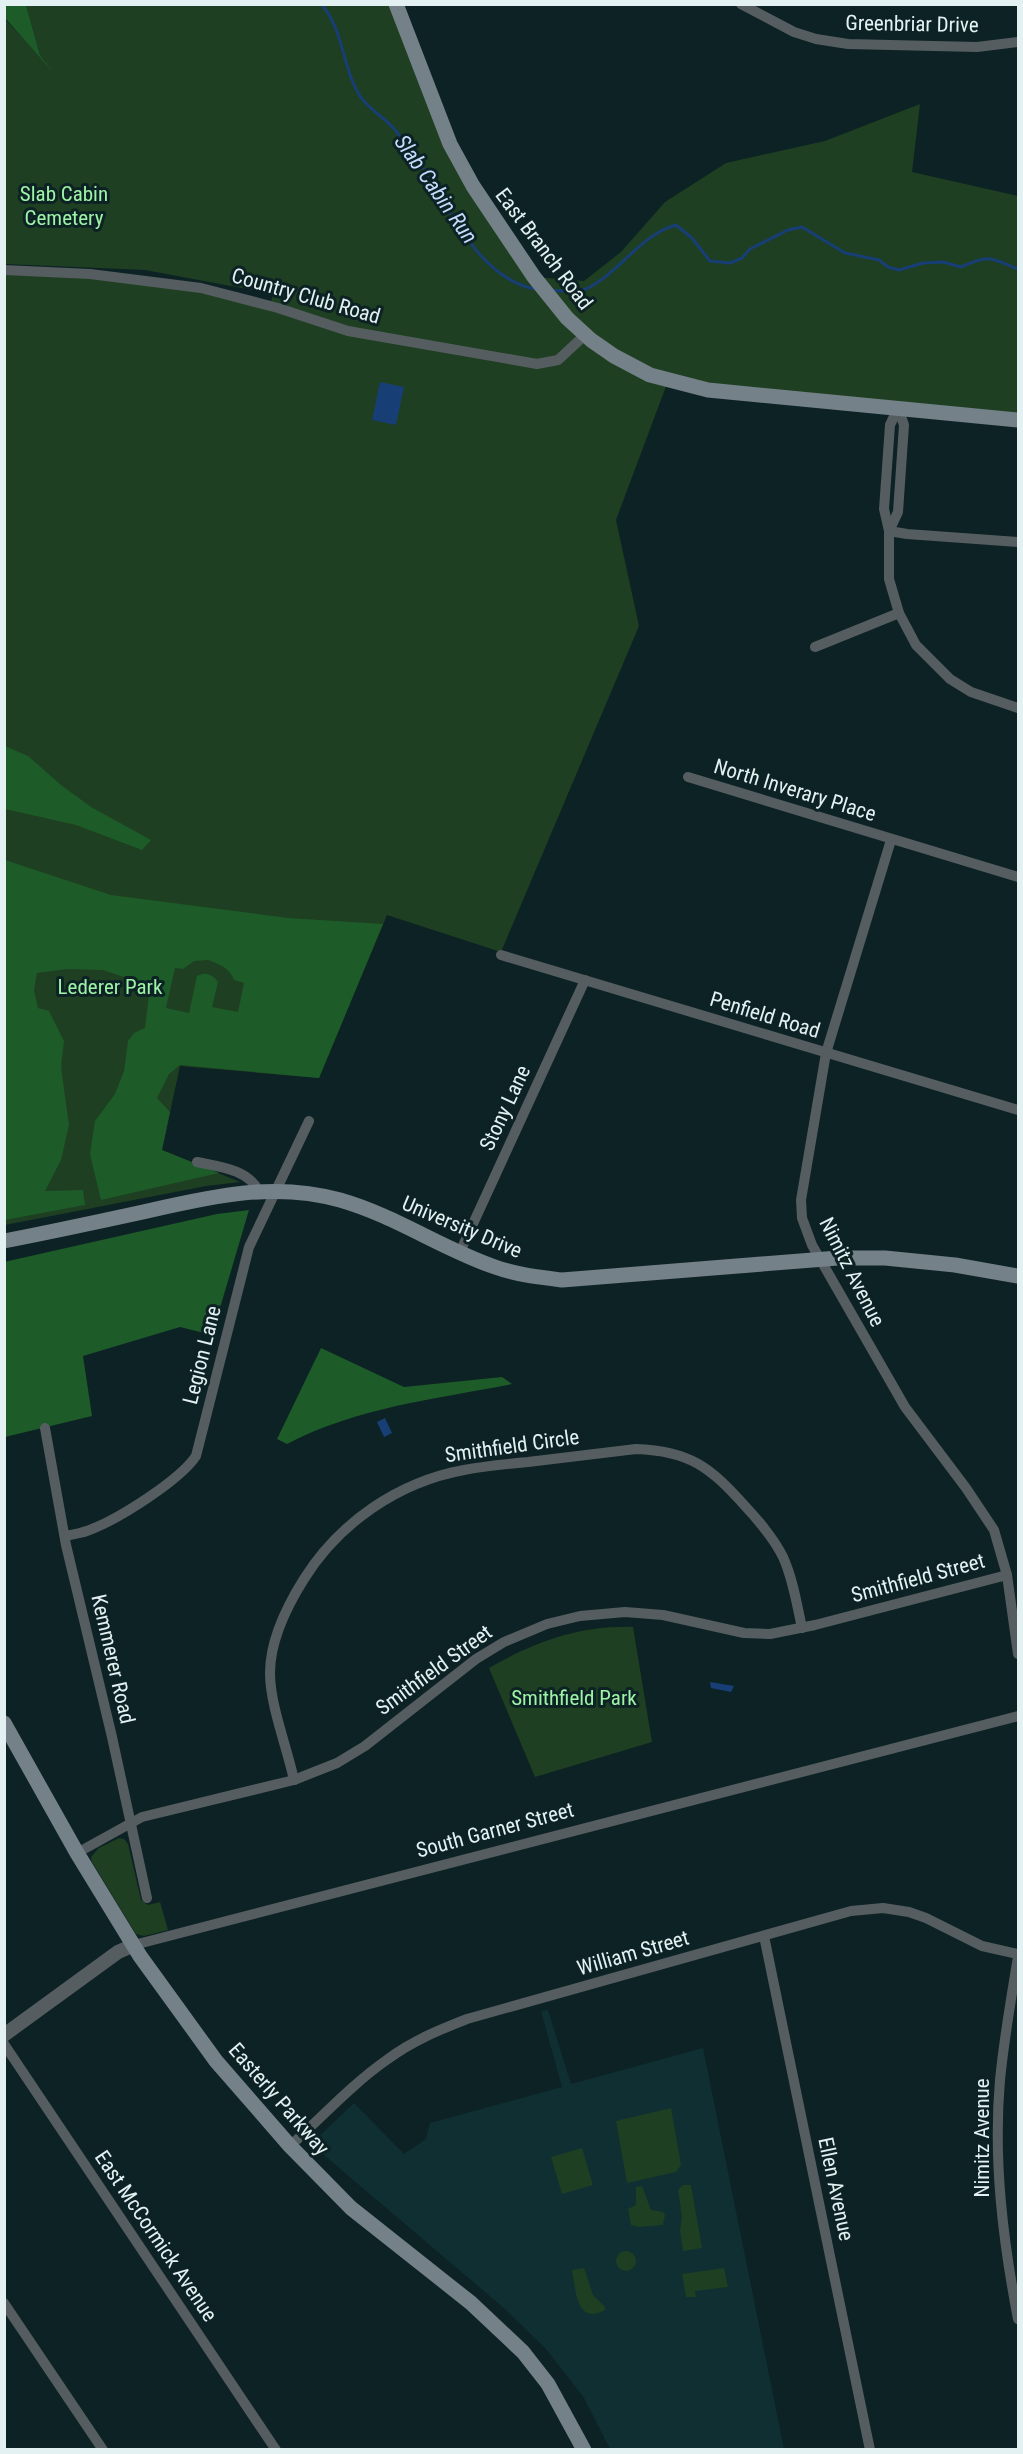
<svg xmlns="http://www.w3.org/2000/svg" width="1023" height="2454" viewBox="0 0 1023 2454" font-family="'Roboto Condensed',sans-serif">
	<rect width="100%" height="100%" fill="#0d2224"/>
	<polygon fill="#0f2f32" points="548,2010 571,2084 703,2048 784,2449 610,2449 584,2398 546,2349 505,2309 311,2144 354,2103 404,2154 426,2139 430,2123 562,2087 541,2011"/>
	<g fill="#1e3f22">
		<polygon points="26,5 396,5 450,144 534,277 584,281 621,252 665,202 726,163 825,141 920,104 912,172 1018,196 1018,420 668,381 616,520 639,626 501,952 387,915 319,1078 180,1066 162,1150 240,1182 206,1186 5,1225 5,274 140,279 270,305 273,294 145,270 5,264 4,18 48,65 40,55"/>
		<path d="M633,1627L652,1742L535,1777L489,1668C534,1642 581,1625 633,1627Z"/>
		<polygon points="119,1838 124,1839 128,1844 141,1900 148,1905 160,1902 168,1930 144,1936 136,1934 92,1862 91,1857 99,1848"/>
		<polygon points="671,2108 681,2165 676,2172 627,2183 616,2121"/>
		<polygon points="582,2148 593,2185 562,2194 551,2157"/>
		<polygon points="683,2185 691,2185 702,2248 683,2251 680,2230 682,2217 678,2190"/>
		<polygon points="642,2186 651,2210 663,2212 665,2215 663,2225 638,2227 631,2225 628,2209 636,2205 636,2187"/>
		<circle cx="626" cy="2261" r="10"/>
		<path d="M584,2268L593,2295L605,2307V2310C576,2326 576,2290 572,2270Z"/>
		<polygon points="724,2268 728,2287 695,2291 696,2297 686,2297 682,2274"/>
	</g>
	<g fill="#1d5b28" fill-rule="evenodd">
		<polygon points="4,5 26,5 40,55 53,72 5,18"/>
		<polygon points="5,746 28,756 61,785 91,807 151,840 142,850 76,825 5,809"/>
		<path d="M5,860L111,895L288,918L383,924L319,1078L180,1065L169,1074L157,1098L170,1112L162,1150L219,1173L101,1200L90,1154L95,1121L115,1094L124,1071L128,1041L134,1033L145,1028L150,986L103,970L67,969L37,973L34,990L38,1008L49,1011L64,1041L61,1067L69,1125L61,1160L45,1191L83,1190L85,1205L5,1220ZM208,960C219,964 230,968 234,980L244,983L238,1012L212,1007L218,982C213,974 205,972 197,976L189,1013L166,1008L175,968L183,969L194,961Z"/>
		<polygon points="249,1210 212,1335 180,1327 83,1356 92,1416 5,1437 4,1262 217,1214"/>
		<path d="M321,1348L404,1387L502,1377L512,1384C436,1399 357,1407 287,1444L277,1439Z"/>
	</g>
	<g fill="#173f76">
		<polygon points="380,382 404,387 396,425 372,420"/>
		<polygon points="385,1418 392,1433 384,1437 377,1422"/>
		<polygon points="710,1682 734,1686 731,1692 711,1688"/>
	</g>
	<g fill="none" stroke-linecap="round" stroke-linejoin="round">
		<g stroke="#173f76" stroke-width="3">
			<path d="M321,4C344,29 342,68 360,96C370,111 385,117 396,131C406,144 417,158 426,172C453,215 480,278 535,289"/>
			<path d="M551,290C562,291 578,293 588,288C620,272 640,235 676,225L692,238L710,261L730,263L742,258L750,249L788,230L802,227L845,253L879,260L888,267L899,270L923,263L943,262L961,267C991,254 990,258 1018,269"/>
		</g>
		<g stroke="#555d61" stroke-width="10">
			<polyline points="741,4 794,32 816,39 848,44 977,47 1018,42"/>
			<polyline points="4,270 90,274 201,288 278,308 348,331 537,364 558,360 585,335"/>
			<polyline points="898,408 890,425 884,509 889,531 889,579 899,613 916,645 950,679 971,692 1018,708"/>
			<polyline points="889,531 907,534 1018,542"/>
			<polyline points="889,531 898,512 904,425 898,408"/>
			<polyline points="815,647 899,613"/>
			<polyline points="688,777 1018,877"/>
			<polyline points="891,840 826,1053 801,1200 802,1218 812,1245 905,1407 966,1488 994,1530 1007,1575 1018,1654"/>
			<polyline points="501,955 1018,1110"/>
			<path d="M197,1162C220,1167 247,1169 259,1191"/>
			<polyline points="460,1252 585,980"/>
			<polyline points="45,1428 66,1545 112,1737 147,1898"/>
			<path d="M65,1536C74,1534 84,1533 92,1529C120,1518 180,1480 196,1456L249,1247L309,1121"/>
			<path d="M294,1780C287,1747 270,1705 270,1673C270,1641 287,1606 304,1579C339,1523 398,1482 464,1470C485,1466 507,1464 528,1462C564,1458 600,1453 636,1449C690,1451 710,1467 745,1506C759,1521 774,1539 783,1557C793,1579 797,1605 802,1628"/>
			<polyline points="77,1853 142,1817 294,1780 337,1763 365,1746 476,1659 504,1642 547,1624 580,1616 625,1612 663,1615 744,1633 770,1634 815,1625 1007,1575"/>
			<polyline points="764,1936 870,2450"/>
			<polyline points="134,1945 1018,1716"/>
			<path d="M1018,1957C1011,1998 1004,2039 1000,2080C993,2160 1003,2241 1018,2319"/>
			<polyline points="4,2044 276,2450"/>
			<path d="M290,2146C322,2117 352,2084 388,2059C412,2041 439,2030 467,2019L851,1911L883,1908L909,1912L926,1918L982,1946L1018,1954"/>
			<polyline points="4,2303 103,2450"/>
		</g>
		<polyline stroke="#555d61" stroke-width="14" points="4,2035 118,1952 134,1945"/>
		<g stroke="#748188" stroke-width="15">
			<polyline points="396,4 450,144 473,186 534,277 567,318 591,340 614,356 650,375 708,390 1018,420"/>
			<path d="M4,1241C51,1232 97,1222 143,1212C209,1197 273,1181 340,1200C396,1216 442,1249 495,1267C517,1275 539,1277 562,1280L838,1258H885L955,1265L1018,1276"/>
			<polyline points="4,1723 77,1853 140,1956 216,2061 290,2146 351,2208 471,2303 523,2352 548,2384 584,2450"/>
		</g>
	</g>
	<g text-anchor="middle" dominant-baseline="central" stroke-width="6" stroke-linejoin="round" paint-order="stroke">
		<g font-size="21" fill="#e4f1f2" stroke="#0d2224">
			<text transform="translate(912 24) rotate(1)">Greenbriar Drive</text>
			<text transform="translate(544 249) rotate(53)">East Branch Road</text>
			<text transform="translate(306 296) rotate(16)">Country Club Road</text>
			<text transform="translate(795 790) rotate(17)">North Inverary Place</text>
			<text transform="translate(765 1015) rotate(17)">Penfield Road</text>
			<text transform="translate(505 1108) rotate(-65)">Stony Lane</text>
			<text transform="translate(462 1227) rotate(23)">University Drive</text>
			<text transform="translate(852 1272) rotate(63)">Nimitz Avenue</text>
			<text transform="translate(202 1355) rotate(-76)">Legion Lane</text>
			<text transform="translate(512 1446) rotate(-8)">Smithfield Circle</text>
			<text transform="translate(918 1578) rotate(-15)">Smithfield Street</text>
			<text transform="translate(113 1659) rotate(77)">Kemmerer Road</text>
			<text transform="translate(434 1670) rotate(-36)">Smithfield Street</text>
			<text transform="translate(495 1830) rotate(-15)">South Garner Street</text>
			<text transform="translate(633 1953) rotate(-16)">William Street</text>
			<text transform="translate(279 2099) rotate(49)">Easterly Parkway</text>
			<text transform="translate(982 2138) rotate(-90)">Nimitz Avenue</text>
			<text transform="translate(836 2189) rotate(78)">Ellen Avenue</text>
			<text transform="translate(156 2236) rotate(56)">East McCormick Avenue</text>
		</g>
		<g font-size="21" fill="#9ef3a6" stroke="#0d2224">
			<text x="64" y="194">Slab Cabin<tspan x="64" dy="24">Cemetery</tspan></text>
			<text x="110" y="987">Lederer Park</text>
			<text x="574" y="1698">Smithfield Park</text>
		</g>
		<g font-size="22" font-style="italic" fill="#c4dcfe" stroke="#0d2224">
			<text transform="translate(436 189) rotate(55)">Slab Cabin Run</text>
		</g>
	</g>
	<rect width="1023" height="2454" fill="none" stroke="#e4f1f2" stroke-width="12"/>
</svg>
